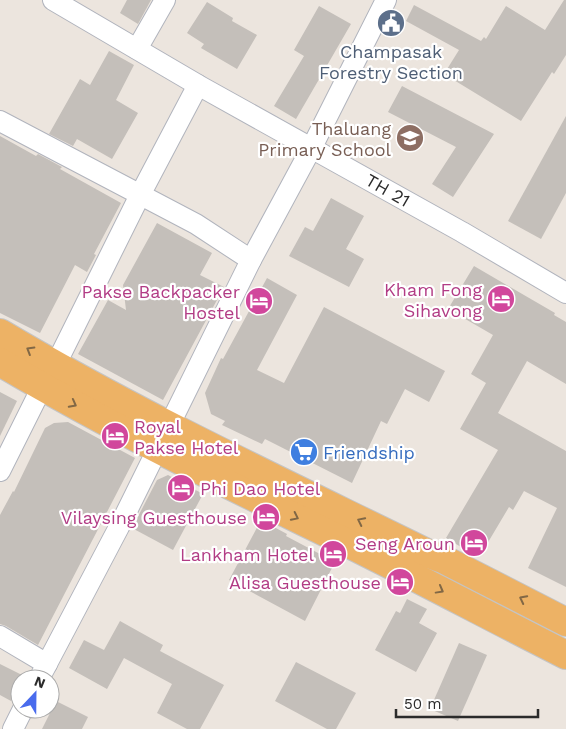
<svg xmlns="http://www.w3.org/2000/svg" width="566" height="729" viewBox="0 0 566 729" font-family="'Work Sans',sans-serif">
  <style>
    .building { fill: #c4bfba }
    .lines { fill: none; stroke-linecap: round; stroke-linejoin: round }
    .minor-casing { stroke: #b1b4bd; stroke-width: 22 }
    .trunk-casing { stroke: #c4c4c4; stroke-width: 30 }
    .minor { stroke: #fff; stroke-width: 20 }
    .trunk { stroke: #edb265; stroke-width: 28 }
    .oneway { stroke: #826845 }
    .labels { text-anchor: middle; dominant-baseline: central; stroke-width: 4.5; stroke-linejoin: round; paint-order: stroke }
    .service-label { font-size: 18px; fill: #4e5e75; stroke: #fff }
    .education-label { font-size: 18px; fill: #785e54; stroke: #fff; text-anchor: end }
    .street-label { font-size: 18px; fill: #2b2b2b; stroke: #fff }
    .hotel-label { font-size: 18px; fill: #b23c85; stroke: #fff; text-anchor: end }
    .shop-label { font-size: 18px; fill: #366cbe; stroke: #fff; text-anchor: start }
  </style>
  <rect width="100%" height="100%" fill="#ece5de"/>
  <!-- building -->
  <g class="building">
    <path d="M127,0H151L138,24L120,13Z"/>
    <path d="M564,0H566V55L554,74L552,72L521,121L444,74L459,50L406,21L414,5L481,41L484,37L486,39L506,6L545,30Z"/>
    <path d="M207,2L233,18L232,21L257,35L237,69L201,48L204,44L187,33Z"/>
    <path d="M319,6L351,24L296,119L274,106L304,56L294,50Z"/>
    <path d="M109,51L134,65L116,100L138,113L112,159L77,139L73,146L49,134L80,79L90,85Z"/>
    <path d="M402,86L494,134L453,197L432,184L456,147L388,112Z"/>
    <path d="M566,116V193L541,239L508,221Z"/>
    <path d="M0,136L36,156L38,154L62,167L60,169L121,203L94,254L96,255L87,272L75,265L40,333L0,313Z"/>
    <path d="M331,198L364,216L346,249L364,259L349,287L289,256L305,227L313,231Z"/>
    <path d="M157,223L212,253L200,275L224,287L163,400L78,354L108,300L126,310L123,285Z"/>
    <path d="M474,266L555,313L554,315L566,322V384L527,361L498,413L566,451V587L528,568L557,508L524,491L513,510L509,507L487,544L484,542L476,556L446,538L498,450L460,429L486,383L471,374L493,335L448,309Z"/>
    <path d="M267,278L297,295L257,370L284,383L324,307L445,371L429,402L405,389L387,424L381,421L352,483L265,439L262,444L222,425L225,421L211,414L205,393L221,358L223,359Z"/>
    <path d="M0,392L17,401L0,436Z"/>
    <path d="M68,422L135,458L38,645L6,626L0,624V515L13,491L14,492L45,428L54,423Z"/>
    <path d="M168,475L203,494L173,550L132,528L157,480Z"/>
    <path d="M261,520L287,534L286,536L335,562L305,621L229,580Z"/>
    <path d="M407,599L427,609L419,623L437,633L416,672L375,650L396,611L400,613Z"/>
    <path d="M120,621L163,645L160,651L224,685L200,729H187L157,713L172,684L124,658L107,689L69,668L84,640L104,650Z"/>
    <path d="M459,643L487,655L458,721L430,709Z"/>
    <path d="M296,662L356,693L336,729H327L275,701Z"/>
    <path d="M0,664L24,676L23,679H20V685L11,701L0,695Z"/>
    <path d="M56,701L88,717L82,729H42Z"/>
  </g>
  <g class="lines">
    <defs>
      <g id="minor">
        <path d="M53,0L198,85L462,232L566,293"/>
        <path d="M137,49L165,0"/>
        <path d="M0,121L196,224L251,260"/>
        <path d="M0,471L42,387L55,366L140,195L198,85"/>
        <path d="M0,636L47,664"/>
        <path d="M39,679L119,527L251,260L312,147L386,0"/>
        <path d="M13,729L23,709"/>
      </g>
      <g id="trunk">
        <path d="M0,333C138,415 285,483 429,554L443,559L566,622"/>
        <path d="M0,362C111,428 227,484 343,541C418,578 491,617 566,655"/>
      </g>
    </defs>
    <!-- minor casing -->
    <use href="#minor" class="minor-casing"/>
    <!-- trunk casing -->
    <use href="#trunk" class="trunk-casing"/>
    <!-- minor -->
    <use href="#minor" class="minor"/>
    <!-- trunk -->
    <use href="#trunk" class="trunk"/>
  </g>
  <!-- one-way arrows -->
  <defs><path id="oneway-chevron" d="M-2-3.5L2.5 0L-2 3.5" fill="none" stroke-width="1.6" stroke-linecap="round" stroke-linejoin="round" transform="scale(1.25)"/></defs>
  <g class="oneway">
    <use href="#oneway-chevron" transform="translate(30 350) rotate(-149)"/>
    <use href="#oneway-chevron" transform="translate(73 404) rotate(28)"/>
    <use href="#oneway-chevron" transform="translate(295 517) rotate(26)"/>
    <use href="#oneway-chevron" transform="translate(361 521) rotate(-154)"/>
    <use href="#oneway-chevron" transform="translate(440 590) rotate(29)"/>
    <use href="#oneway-chevron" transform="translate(523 599) rotate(-153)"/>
  </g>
  <!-- icons -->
  <defs>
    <symbol id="civic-disc" viewBox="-11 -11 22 22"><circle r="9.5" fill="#5c6f8a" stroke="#fff"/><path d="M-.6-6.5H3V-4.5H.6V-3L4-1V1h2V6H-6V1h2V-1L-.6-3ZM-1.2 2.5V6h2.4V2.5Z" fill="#fff"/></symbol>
    <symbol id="school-disc" viewBox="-11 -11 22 22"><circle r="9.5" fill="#8d6e63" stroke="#fff"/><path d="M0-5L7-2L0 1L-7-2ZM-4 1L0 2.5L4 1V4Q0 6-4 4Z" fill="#fff"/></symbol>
    <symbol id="hotel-disc" viewBox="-11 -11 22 22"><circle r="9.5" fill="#d1479c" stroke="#fff"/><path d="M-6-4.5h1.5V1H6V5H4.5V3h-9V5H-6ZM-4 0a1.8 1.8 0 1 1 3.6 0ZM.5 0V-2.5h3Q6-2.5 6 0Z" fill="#fff"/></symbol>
    <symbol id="supermarket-disc" viewBox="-11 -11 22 22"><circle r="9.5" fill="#3f7fe0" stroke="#fff"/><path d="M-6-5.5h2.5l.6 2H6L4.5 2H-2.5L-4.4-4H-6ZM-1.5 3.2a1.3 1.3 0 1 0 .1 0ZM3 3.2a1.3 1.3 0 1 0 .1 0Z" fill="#fff"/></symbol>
  </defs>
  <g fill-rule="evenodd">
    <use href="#civic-disc" x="375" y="7" width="32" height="32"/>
    <use href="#school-disc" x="394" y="122" width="32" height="32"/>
    <use href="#hotel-disc" x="485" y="283" width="32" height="32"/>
    <use href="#hotel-disc" x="243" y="285" width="32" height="32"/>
    <use href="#hotel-disc" x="99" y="420" width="32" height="32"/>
    <use href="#supermarket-disc" x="288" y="436" width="32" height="32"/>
    <use href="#hotel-disc" x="165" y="472" width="32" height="32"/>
    <use href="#hotel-disc" x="250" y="501" width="32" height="32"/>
    <use href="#hotel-disc" x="458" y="527" width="32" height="32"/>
    <use href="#hotel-disc" x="317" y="538" width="32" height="32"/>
    <use href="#hotel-disc" x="384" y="566" width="32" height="32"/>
  </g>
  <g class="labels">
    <!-- service labels -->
    <g class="service-label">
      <text x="391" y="51">Champasak<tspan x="391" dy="21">Forestry Section</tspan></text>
    </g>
    <!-- education labels -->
    <g class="education-label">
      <text x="391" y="128">Thaluang<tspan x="391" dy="21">Primary School</tspan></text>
    </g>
    <!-- street labels -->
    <g class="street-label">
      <text transform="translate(388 190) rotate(30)">TH 21</text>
    </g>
    <!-- hotel labels -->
    <g class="hotel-label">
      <text x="482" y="289">Kham Fong<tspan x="482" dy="21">Sihavong</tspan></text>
      <text x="240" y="291">Pakse Backpacker<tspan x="240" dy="21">Hostel</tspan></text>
      <text x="134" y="426" text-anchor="start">Royal<tspan x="134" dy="21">Pakse Hotel</tspan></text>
      <text x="200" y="488" text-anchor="start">Phi Dao Hotel</text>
      <text x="247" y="517">Vilaysing Guesthouse</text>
      <text x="455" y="543">Seng Aroun</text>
      <text x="314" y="554">Lankham Hotel</text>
      <text x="381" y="582">Alisa Guesthouse</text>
    </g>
    <!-- shop labels -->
    <g class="shop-label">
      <text x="323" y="452">Friendship</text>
    </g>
  </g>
  <!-- north arrow -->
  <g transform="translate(35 694) rotate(22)"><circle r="24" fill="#ffffff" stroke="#aaaaaa"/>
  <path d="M0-4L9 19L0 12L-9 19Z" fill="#496bed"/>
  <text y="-8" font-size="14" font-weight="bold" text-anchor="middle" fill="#2b2b2b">N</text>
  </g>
  <!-- scale -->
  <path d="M396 709v8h142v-8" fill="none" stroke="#2b2b2b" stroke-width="2.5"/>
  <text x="404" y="709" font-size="15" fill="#2b2b2b" stroke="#ffffff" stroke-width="4" paint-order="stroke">50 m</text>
</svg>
